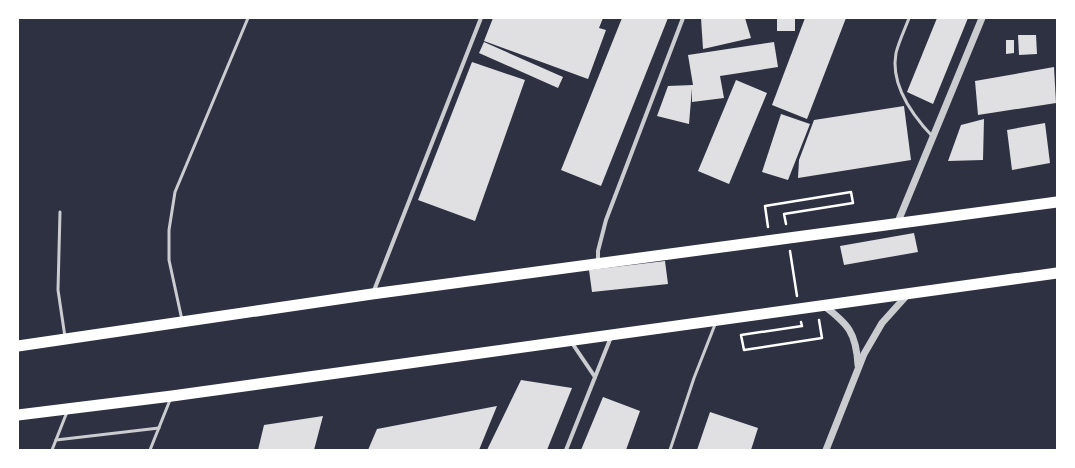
<svg xmlns="http://www.w3.org/2000/svg" width="1075" height="468" viewBox="0 0 1075 468" font-family="Overpass,sans-serif">
  <style>
    .building { fill: #e0e0e3 }
    .lines { fill: none; stroke-linecap: round; stroke-linejoin: round }
    .path { stroke: #fff; stroke-width: 2.5 }
    .service { stroke: #caccd0; stroke-width: 3 }
    .minor { stroke: #caccd0; stroke-width: 4 }
    .tertiary { stroke: #caccd0; stroke-width: 7 }
    .trunk { stroke: #fff; stroke-width: 11 }
  </style>
  <rect width="100%" height="100%" fill="#2d3142"/>
  <!-- building -->
  <g class="building">
    <path d="M493,18H603L599,28L606,30L588,79L484,41Z"/>
    <path d="M622,18H668L601,186L561,170Z"/>
    <path d="M701,18H745L751,38L703,49Z"/>
    <rect x="777" y="18" width="18" height="13"/>
    <path d="M805,18H846L807,119L772,105Z"/>
    <path d="M937,18H968L933,104L907,92Z"/>
    <path d="M1018,35H1036L1037,54L1019,55Z"/>
    <path d="M1006,40H1014V53L1006,54Z"/>
    <path d="M484,42L563,77L558,88L479,53Z"/>
    <path d="M774,42L778,67L720,76L724,98L692,102V88L689,124L657,116L668,86L693,85L688,55Z"/>
    <path d="M472,62L525,80L475,221L418,200Z"/>
    <path d="M1054,67L1056,103L978,115L975,81Z"/>
    <path d="M736,80L767,93L729,184L698,171Z"/>
    <path d="M904,106L911,160L798,178L799,160L814,120Z"/>
    <path d="M781,114L810,124L788,180L762,172Z"/>
    <path d="M984,119L983,160L948,161L961,125Z"/>
    <path d="M1045,123L1050,163L1012,170L1007,130Z"/>
    <path d="M914,233L918,252L844,265L840,246Z"/>
    <path d="M665,261L668,284L592,292L589,270Z"/>
    <path d="M521,380L572,388L547,450H487Z"/>
    <path d="M603,397L640,411L626,450H581Z"/>
    <path d="M497,406L479,450H368L377,429Z"/>
    <path d="M710,412L758,428L751,450H697Z"/>
    <path d="M323,416L314,450H258L264,425Z"/>
  </g>
  <g class="lines">
    <!-- path -->
    <g class="path">
      <path d="M768,227L765,206L851,192L853,203L784,214L786,224"/>
      <path d="M790,251L797,296"/>
      <path d="M801,322L802,326L741,335L744,350L822,338L819,320"/>
    </g>
    <!-- service -->
    <g class="service">
      <path d="M909,18C905,29 899,41 896,53C890,85 912,115 933,137"/>
      <path d="M60,212L58,290L65,337"/>
      <path d="M182,320L169,260V230L175,192L248,18"/>
      <path d="M56,440L159,428"/>
      <path d="M52,450L67,412"/>
      <path d="M150,450L170,400"/>
      <path d="M670,450L694,378L716,322"/>
    </g>
    <!-- minor -->
    <g class="minor">
      <path d="M598,262V251L606,220L683,18"/>
      <path d="M373,293L481,18"/>
      <path d="M572,343L595,377"/>
      <path d="M566,450L611,337"/>
    </g>
    <!-- tertiary -->
    <g class="tertiary">
      <path d="M897,224L982,18"/>
      <path d="M823,305C848,324 856,332 858,365"/>
      <path d="M826,450L864,354L882,323L908,294"/>
    </g>
    <!-- trunk -->
    <g class="trunk">
      <path d="M18,346L372,294L1057,202"/>
      <path d="M18,415L172,396L1057,273"/>
    </g>
  </g>
  <!-- border -->
  <rect width="1075" height="468" fill="none" stroke="#ffffff" stroke-width="38"/>
</svg>
